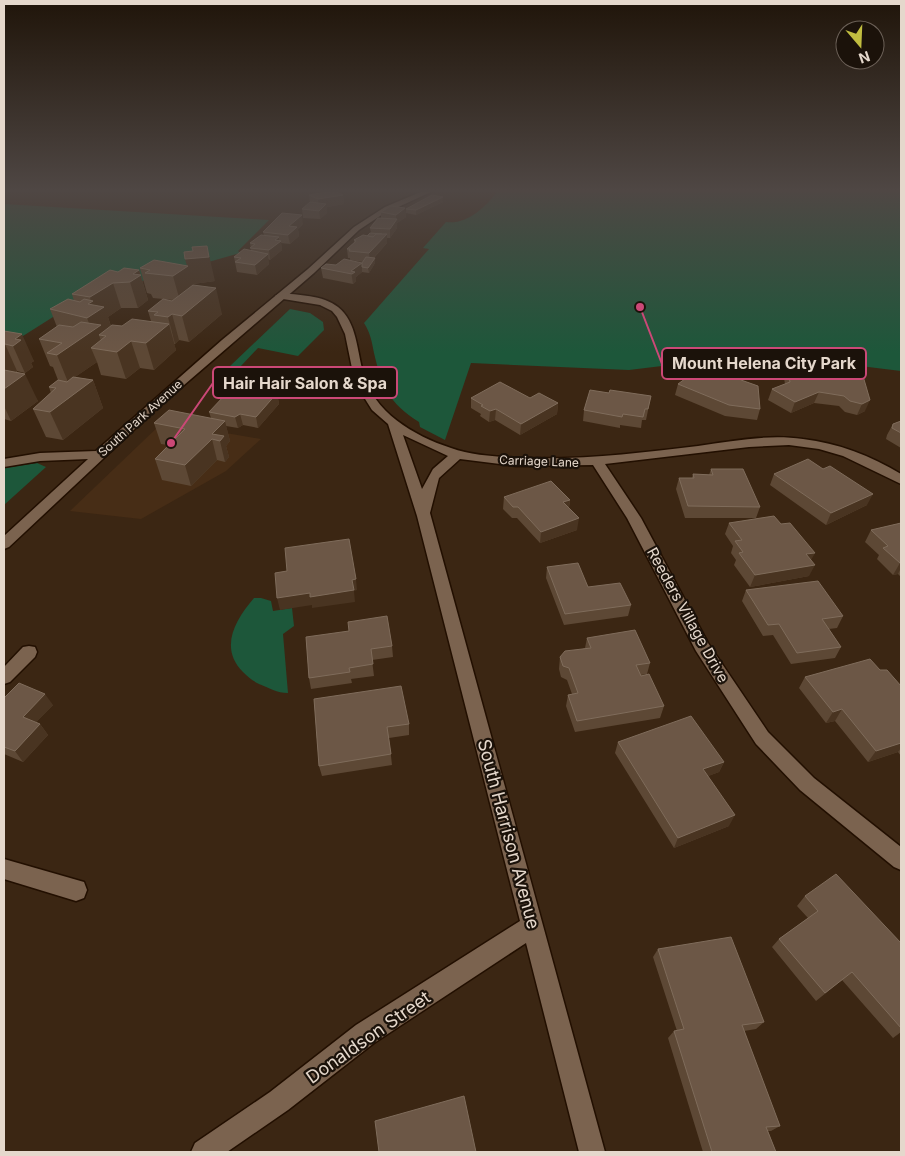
<svg xmlns="http://www.w3.org/2000/svg" width="905" height="1156" viewBox="0 0 905 1156" font-family="Inter,sans-serif">
  <style>
    .built { fill: #472d16 }
    .green { fill: #1d573a }
    .lines { fill: none; stroke-linecap: round; stroke-linejoin: round }
    .street-casing { stroke: #220f00; stroke-width: 3 }
    .secondary-casing { stroke: #220f00; stroke-width: 3 }
    .street { fill: #7b634f; fill-rule: evenodd }
    .secondary { fill: #7b634f; fill-rule: evenodd }
    .wall { fill: #5d4835 }
    .shaded-wall { fill: #493421 }
    .building { fill: #6c5746; stroke: #7f6c5b }
    .labels { text-anchor: middle; dominant-baseline: central; stroke-width: 4.5; stroke-linejoin: round; paint-order: stroke }
    .far-street-label { font-size: 12px; fill: #e5d8cc; stroke: #1b120a }
    .street-label { font-size: 15px; fill: #e5d8cc; stroke: #1b120a }
    .near-street-label { font-size: 18px; fill: #e5d8cc; stroke: #1b120a }
    .leader { fill: none; stroke: #cb4877; stroke-width: 2 }
    .callout-dot { fill: #cb4877; stroke: #1b120a; stroke-width: 2 }
    .callout { fill: #1b120a; stroke: #cb4877; stroke-width: 2 }
    .callout-label { font-size: 16px; text-anchor: middle; font-weight: bold; fill: #e5d8cc }
  </style>
  <rect width="100%" height="100%" fill="#3b2613"/>
  <!-- built -->
  <path class="built" d="M163,422L261,439L226,471L141,519L70,511Z"/>
  <!-- green -->
  <g class="green">
    <path d="M496,191H901V371L761,354L629,370L471,363L445,440L420,427L419,422C389,403 382,387 374,353C372,342 370,332 364,323L429,249L423,248L446,222C466,225 485,208 497,192Z"/>
    <path d="M4,204L269,220L238,251L240,253L142,281L72,305L4,348Z"/>
    <path d="M290,309L310,313L323,322L324,330L298,356L258,348L240,367L228,368Z"/>
    <path d="M37,463L46,467L4,505V468Z"/>
    <path d="M254,598H261L271,601L273,611L292,608L294,626L283,634L288,693C277,693 269,688 259,684C253,681 248,677 243,672C219,648 235,620 254,598Z"/>
  </g>
  <g class="lines">
    <defs>
      <g id="street">
        <path d="M280,293C298,295 323,295 338,307C357,322 357,351 363,372C373,412 414,436 451,448C473,456 501,457 525,458C583,460 640,453 698,446C733,441 768,434 803,439C838,443 871,456 901,474V484L843,456L819,449L789,445L749,447L605,464L641,518L708,643L768,732L814,778L901,847V870L894,867L800,790L756,744L696,651L627,518L593,465L516,466L460,459L439,478L430,513L605,1152H579L526,943L374,1043L288,1110L227,1152H191L195,1143L270,1092L356,1025L520,921L417,516L388,424L372,410L355,383L345,334L337,317L332,311L320,305L277,298L275,296ZM403,435L448,456L433,469L422,489Z"/>
        <path d="M29,646L35,647L37,652L35,657L10,682L4,684V667L23,647Z"/>
        <path d="M4,859L84,882L87,890L84,898L76,901L4,879Z"/>
      </g>
      <path id="secondary" d="M423,191H433L383,214L359,230L314,273L155,410L9,547L4,549V536L88,459L40,461L4,467V459L40,453L96,451L222,340L308,269L354,227L385,207Z"/>
    </defs>
    <!-- street casing -->
    <use href="#street" class="street-casing"/>
    <!-- secondary casing -->
    <use href="#secondary" class="secondary-casing"/>
    <!-- street -->
    <use href="#street" class="street"/>
    <!-- secondary -->
    <use href="#secondary" class="secondary"/>
  </g>
  <!-- wall -->
  <g class="wall">
    <path d="M309,195H343L344,204L327,207V213L320,219L303,218L302,209L310,203Z"/>
    <path d="M443,197V202L416,215L406,213V209Z"/>
    <path d="M405,208L406,217L397,223V228L390,238H387V243L374,258L375,263L369,273L362,272L356,277V281L353,284L323,278L321,268L336,265L362,263L363,262L350,260V258H348L347,249L354,243V240L367,236L371,233L370,228L381,218V212Z"/>
    <path d="M303,224L298,229L299,236L290,244L281,243L282,250L270,260L268,259L269,264L257,275L237,272L234,257L251,251L250,243L264,235L263,232Z"/>
    <path d="M140,268L215,281L193,284V285L222,314L189,342L179,340L175,344H174L176,350L154,370L140,368L126,379L101,375L97,362L75,377L93,380L103,408L63,440L46,437L33,409L51,393L49,387L58,380L53,367L50,366L39,339L57,327L50,309L74,301L72,294L118,272L139,270L148,300L138,308H121L108,317L111,326H122L151,321L148,311L173,300L153,298L151,294L147,293Z"/>
    <path d="M4,331L34,361L31,363L33,367L25,373L17,371V372L38,401L11,421L4,419Z"/>
    <path d="M787,368L863,376L865,411L857,415L845,412L839,406L814,403L791,413L768,400L772,389L785,384L784,378Z"/>
    <path d="M741,380L760,409L757,420L725,416L675,395L678,384Z"/>
    <path d="M277,393L279,404L258,428L243,425L238,428L226,426L230,441L226,446L229,457L225,462L217,460L191,486L162,480L155,459L168,445L161,444L154,423L211,418L209,412L233,397Z"/>
    <path d="M609,393L651,396L646,420H642L641,428L620,425V428L583,421L584,410Z"/>
    <path d="M471,398H530L558,403L557,414L520,435L495,420L489,422L480,416L481,414L471,408Z"/>
    <path d="M901,421V448L886,439L887,435L893,424Z"/>
    <path d="M711,469L760,507L756,518H685L676,489L679,478H692L693,474L709,475Z"/>
    <path d="M774,474L867,505L826,525L770,485Z"/>
    <path d="M504,497L570,500L569,508L577,530L540,543L517,518H512L503,509Z"/>
    <path d="M729,523L811,560L809,576L750,587L734,565L736,560L731,553L733,546L725,534Z"/>
    <path d="M901,523V577L898,574L893,575L877,559L879,555L865,542L871,530Z"/>
    <path d="M547,567L588,587L631,605L628,616L564,625L546,578Z"/>
    <path d="M746,590L843,616L837,628L829,629L841,647L835,658L791,664L773,635L763,636L742,601Z"/>
    <path d="M306,637L392,646L393,657L372,660L374,676L351,679L352,683L311,689L309,678Z"/>
    <path d="M587,638L650,663L647,674L641,675L664,706L660,718L575,732L566,706L568,695L572,694L567,680L561,677L559,669L560,657L585,648Z"/>
    <path d="M880,670L901,686V756L898,752L868,762L835,721L826,723L799,688L805,677Z"/>
    <path d="M4,698L53,705L36,722L40,724L48,735L23,762L4,754Z"/>
    <path d="M314,699L409,724V735L389,738L392,765L322,776L319,766Z"/>
    <path d="M618,742L724,762L719,772L708,776L729,826L674,848L615,753Z"/>
    <path d="M805,896L901,943V1032L893,1038L842,980L816,1001L772,947L779,939L808,918L797,906Z"/>
    <path d="M658,949L764,1022L756,1029L744,1031L780,1126L771,1131H768L776,1152H703L668,1038L674,1031H677L653,957Z"/>
  </g>
  <!-- shaded-wall -->
  <g class="shaded-wall">
    <path d="M343,195L344,204L327,207V213L320,219L318,199Z"/>
    <path d="M443,197V202L416,215V210Z"/>
    <path d="M405,208L406,217L397,223V228L390,238V229L396,221V215Z"/>
    <path d="M302,215L303,224L298,229L299,236L290,244L288,235L289,226Z"/>
    <path d="M387,234V243L370,262L369,253Z"/>
    <path d="M279,237V242L281,241L282,250L270,260L269,250L275,240Z"/>
    <path d="M207,246L215,281L193,284L194,290L180,301L173,276L187,266L185,259Z"/>
    <path d="M268,254L269,264L257,275L255,265Z"/>
    <path d="M375,258V263L369,273L368,268Z"/>
    <path d="M362,263V272L356,277V281L353,284L351,271Z"/>
    <path d="M139,270L148,300L138,308L130,282L133,274Z"/>
    <path d="M113,283L121,308L108,317L113,333L106,336L99,335L104,350L91,348L97,362L68,382L57,355L92,331L87,318L88,304L91,302L90,297Z"/>
    <path d="M216,288L222,314L189,342L182,316Z"/>
    <path d="M172,314L179,340L175,344L168,317Z"/>
    <path d="M169,324L176,350L154,370L146,343Z"/>
    <path d="M22,334L34,361L31,363L33,367L25,373L13,346L15,339Z"/>
    <path d="M131,341L140,368L126,379L117,352Z"/>
    <path d="M5,344L17,371L4,381V345Z"/>
    <path d="M25,374L38,401L11,421L4,406V389Z"/>
    <path d="M93,380L103,408L63,440L50,412Z"/>
    <path d="M819,392L814,403L791,413L795,402Z"/>
    <path d="M277,393L279,404L258,428L256,417Z"/>
    <path d="M870,400L865,411L857,415L862,404Z"/>
    <path d="M558,403L557,414L520,435L521,424Z"/>
    <path d="M496,409L495,420L489,422L490,411Z"/>
    <path d="M240,414L243,425L238,428L235,417Z"/>
    <path d="M225,421L230,441L226,446L229,457L225,462L220,441L212,434Z"/>
    <path d="M212,439L217,460L191,486L185,465Z"/>
    <path d="M873,494L867,505L826,525L831,513Z"/>
    <path d="M570,500L568,511L563,502Z"/>
    <path d="M579,518L577,530L540,543L541,532Z"/>
    <path d="M815,553L809,564L806,554Z"/>
    <path d="M900,563H901V568L898,574L893,575Z"/>
    <path d="M815,565L809,576L750,587L755,575Z"/>
    <path d="M356,579L357,590L354,591L355,602L312,608V605L280,610L277,598L310,593Z"/>
    <path d="M45,694L53,705L30,728L23,717Z"/>
    <path d="M842,709L835,721L826,723L833,712Z"/>
    <path d="M40,724L48,735L23,762L15,751Z"/>
    <path d="M901,743V748L898,752L868,762L876,751Z"/>
    <path d="M724,762L719,772L698,780L703,769Z"/>
    <path d="M735,815L729,826L674,848L678,838Z"/>
  </g>
  <!-- building -->
  <g class="building">
    <path d="M334,191L343,195L318,199L309,195Z"/>
    <path d="M432,195L443,197L416,210L406,209Z"/>
    <path d="M310,202L326,204L319,211L302,209Z"/>
    <path d="M391,206L405,208L396,215L381,212Z"/>
    <path d="M282,213L302,215L289,226L297,227L288,235L263,232Z"/>
    <path d="M378,218L397,219L390,229L370,228Z"/>
    <path d="M370,233L382,234H376L373,237L367,236Z"/>
    <path d="M376,234H387L369,253L349,251L350,249H347L356,241L354,240L363,235L373,237Z"/>
    <path d="M261,235L279,237L275,240L281,241L269,250L250,248L255,244L250,243Z"/>
    <path d="M207,246L209,257L185,259L184,252L193,251L192,247Z"/>
    <path d="M244,249L268,254L255,265L235,262L241,258L234,257Z"/>
    <path d="M366,257L375,258L368,268L362,267V263Z"/>
    <path d="M344,259L362,263L351,271L355,272L352,274L321,268L326,264L336,265Z"/>
    <path d="M154,260L188,266L173,276L145,273L150,270L140,268Z"/>
    <path d="M124,268L139,270L133,274L141,275L130,282L113,283L90,297L72,294L110,270L118,272Z"/>
    <path d="M193,285L216,288L182,316L172,314L168,317L154,315L158,312L148,311L163,299L172,301Z"/>
    <path d="M68,299L80,302L84,299L93,301L88,304L104,307L87,318L50,309Z"/>
    <path d="M132,319L169,324L146,343L131,341L117,352L91,348L106,336L99,335L112,325L122,326Z"/>
    <path d="M81,322L101,325L57,355L47,353L62,343L39,339L59,325L73,327Z"/>
    <path d="M4,331L22,334L15,339L21,340L13,346L5,344L4,345Z"/>
    <path d="M704,365L724,373L730,372L740,375L741,380L758,386L760,409L729,405L678,384Z"/>
    <path d="M787,368L863,376L870,400L862,404L850,401L844,396L819,392L795,402L772,389L790,382Z"/>
    <path d="M4,370L25,374L4,389Z"/>
    <path d="M73,377L93,380L50,412L33,409L56,388L49,387L58,380L67,382Z"/>
    <path d="M500,382L530,398L539,393L558,403L521,424L496,409L490,411L481,406L483,405L471,398Z"/>
    <path d="M242,387L277,393L256,417L240,414L235,417L209,412L224,396L233,397Z"/>
    <path d="M590,390L609,393L610,390L651,396L648,409H645L643,417L623,414L622,417L584,410Z"/>
    <path d="M169,410L225,421L212,434L224,436L220,441L212,439L185,465L155,459L185,429L154,423Z"/>
    <path d="M901,421V433L892,428L893,424Z"/>
    <path d="M808,459L823,469L830,466L873,494L831,513L774,474Z"/>
    <path d="M711,469H743L760,507L688,506L679,478H694L693,474L713,475Z"/>
    <path d="M551,481L570,500L563,502L579,518L541,532L518,507H513L504,497Z"/>
    <path d="M774,516L781,524L790,523L815,553L806,554L815,565L755,575L739,553L743,552L735,541L742,540L729,523Z"/>
    <path d="M901,523V563H900L883,548L888,546L871,530Z"/>
    <path d="M349,539L356,579L352,580L354,590L310,597V593L277,598L275,573L287,571L285,548Z"/>
    <path d="M578,563L588,587L620,583L631,605L565,614L547,567Z"/>
    <path d="M818,581L843,616L822,619L841,647L797,653L779,624L768,625L746,590Z"/>
    <path d="M387,616L392,646L371,649L373,664L349,668L350,672L309,678L306,637L349,631L348,622Z"/>
    <path d="M635,630L650,663L636,665L641,676L649,674L664,706L577,721L568,695L578,693L569,668L563,666L560,657L565,651L591,648L587,638Z"/>
    <path d="M870,659L880,670H887L901,686V743L876,751L842,709L833,712L805,677Z"/>
    <path d="M19,683L45,694L23,717L40,724L15,751L4,747V698Z"/>
    <path d="M401,686L409,724L387,727L391,754L319,766L314,699Z"/>
    <path d="M691,716L724,762L703,769L735,815L678,838L618,742Z"/>
    <path d="M836,874L901,943V1028L852,972L825,993L779,939L818,911L805,896Z"/>
    <path d="M731,937L764,1022L742,1025L780,1126L766,1127L776,1152H712L674,1031L684,1029L658,949Z"/>
    <path d="M464,1096L476,1152H379L375,1121Z"/>
  </g>
  <!-- sky -->
  <linearGradient id="sky" x2="0" y2="1"><stop stop-color="#20150a"/><stop offset="0.54" stop-color="#4f4744"/><stop offset="1" stop-color="#4f4744" stop-opacity="0"/></linearGradient>
  <rect width="905" height="353" fill="url(#sky)"/>
  <g class="labels">
    <!-- far-street labels -->
    <g class="far-street-label">
      <text transform="translate(140 418) rotate(-42)">South Park Avenue</text>
      <text transform="translate(539 461) rotate(2)">Carriage Lane</text>
    </g>
    <!-- street labels -->
    <g class="street-label">
      <text transform="translate(688 615) rotate(61)">Reeders Village Drive</text>
    </g>
    <!-- near-street labels -->
    <g class="near-street-label">
      <text transform="translate(509 834) rotate(75)">South Harrison Avenue</text>
      <text transform="translate(368 1037) rotate(-35)">Donaldson Street</text>
    </g>
  </g>
  <!-- callouts -->
  <path class="leader" d="M640 307L662 364M171 443L213 383"/>
  <g class="callout-dot">
    <circle cx="640" cy="307" r="5"/>
    <circle cx="171" cy="443" r="5"/>
  </g>
  <g class="callout">
    <rect x="662" y="348" width="204" height="31" rx="5"/>
    <rect x="213" y="367" width="184" height="31" rx="5"/>
  </g>
  <g class="callout-label">
    <text x="764" y="369">Mount Helena City Park</text>
    <text x="305" y="389">Hair Hair Salon &amp; Spa</text>
  </g>
  <!-- border -->
  <rect width="905" height="1156" fill="none" stroke="#e5d8cc" stroke-width="10"/>
  <!-- north arrow -->
  <g transform="translate(860 45) rotate(161)"><circle r="24" fill="#1b120a" stroke="#6c6158"/>
  <path d="M0-4L9 19L0 12L-9 19Z" fill="#c1bd40"/>
  <text y="-8" font-size="14" font-weight="bold" text-anchor="middle" fill="#e5d8cc">N</text>
  </g>
</svg>
